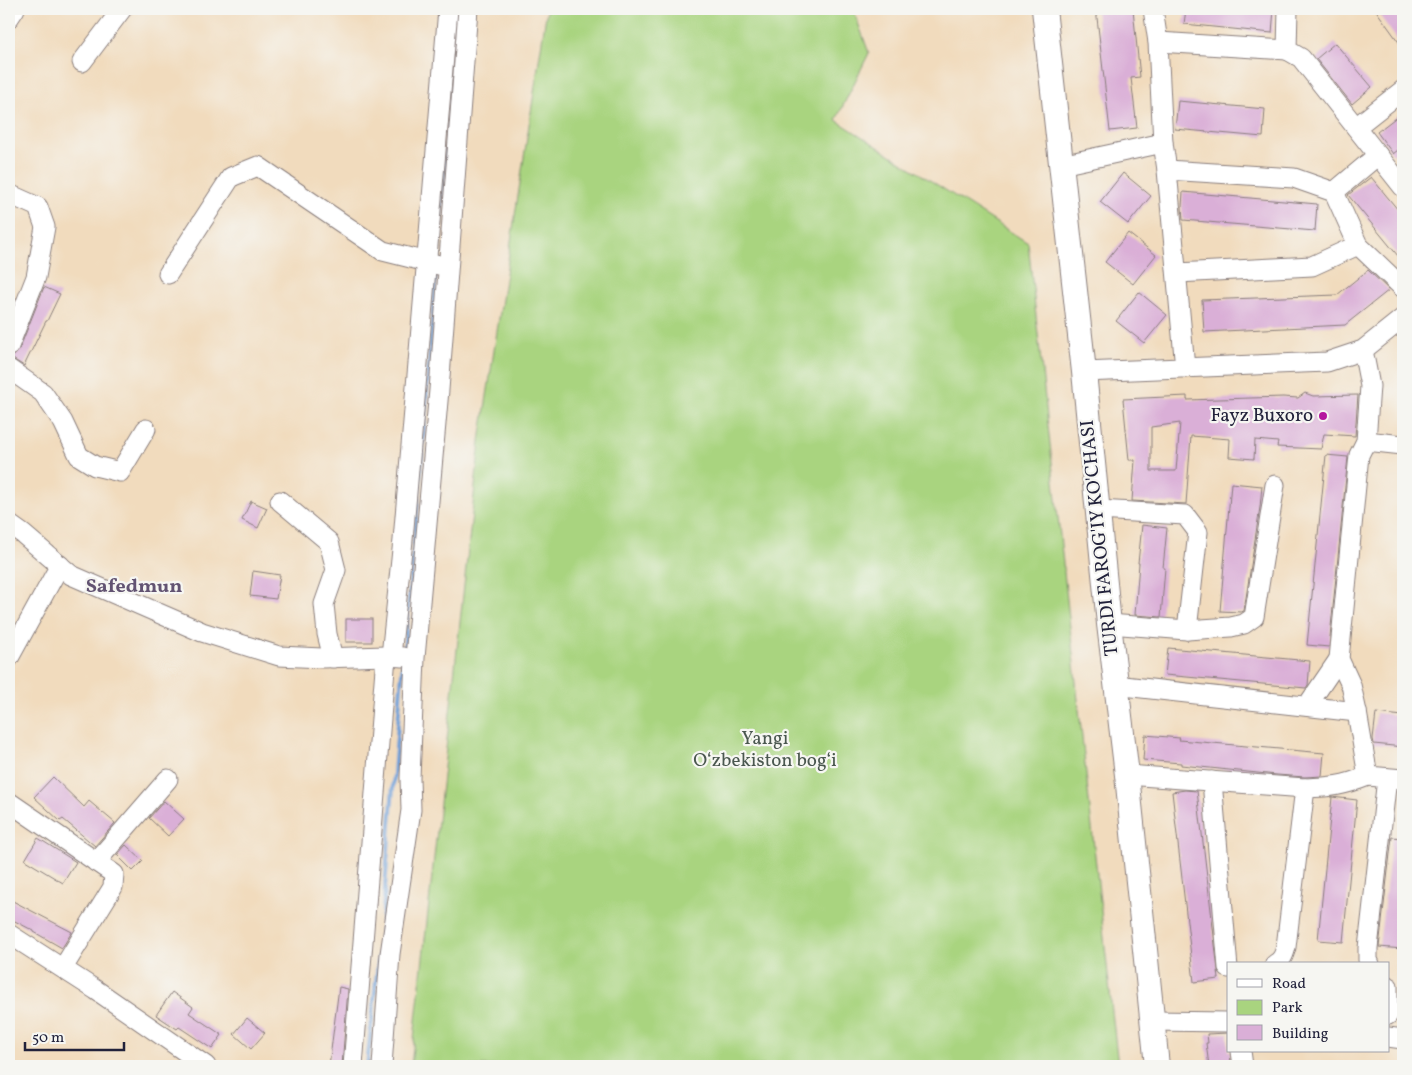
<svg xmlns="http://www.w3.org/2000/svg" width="1412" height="1075" viewBox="0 0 1412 1075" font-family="Vollkorn,serif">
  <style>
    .green { fill: #a9d47f; stroke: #667b5d }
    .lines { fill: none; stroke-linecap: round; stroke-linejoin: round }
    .stream { stroke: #6d9fd8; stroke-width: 4 }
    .building { fill: #daafd7; fill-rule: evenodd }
    .minor-casing { stroke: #8a7e7c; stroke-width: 21 }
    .major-casing { stroke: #8a7e7c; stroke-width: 26 }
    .minor { stroke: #fff; stroke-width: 19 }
    .major { stroke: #fff; stroke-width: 24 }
    .poi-dot { fill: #b5179e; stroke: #f6f6f2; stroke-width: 2 }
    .labels { text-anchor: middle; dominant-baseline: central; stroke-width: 4.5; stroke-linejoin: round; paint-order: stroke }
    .poi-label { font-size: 19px; fill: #22223b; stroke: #f6f6f2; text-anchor: end }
    .street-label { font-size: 19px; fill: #22223b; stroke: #f6f6f2 }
    .park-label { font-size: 19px; fill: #4a574f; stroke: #f6f6f2 }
    .neighbourhood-label { font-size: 20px; font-weight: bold; fill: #625372; stroke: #f6f6f2 }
  </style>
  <rect width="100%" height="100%" fill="#f6f6f2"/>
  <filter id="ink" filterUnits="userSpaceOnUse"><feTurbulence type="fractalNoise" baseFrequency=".02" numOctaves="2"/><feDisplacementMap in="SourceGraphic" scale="10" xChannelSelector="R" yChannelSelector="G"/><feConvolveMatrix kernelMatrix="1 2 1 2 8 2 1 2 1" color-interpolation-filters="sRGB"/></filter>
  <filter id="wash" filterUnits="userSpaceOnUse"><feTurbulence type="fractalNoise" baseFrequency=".0096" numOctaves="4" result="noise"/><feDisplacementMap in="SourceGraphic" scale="20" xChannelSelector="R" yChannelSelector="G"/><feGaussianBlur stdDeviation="1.12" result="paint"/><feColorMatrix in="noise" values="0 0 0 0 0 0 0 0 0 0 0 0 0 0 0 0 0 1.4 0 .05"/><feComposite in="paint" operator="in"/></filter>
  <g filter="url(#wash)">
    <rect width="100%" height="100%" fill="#f1dbbd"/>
    <!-- green -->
    <path class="green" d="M547,9H853L869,53L836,120L1028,243L1118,1066H411L480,441Z"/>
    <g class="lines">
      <!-- stream -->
      <g class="stream">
        <path d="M437,258L458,9"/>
        <path d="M404,652L422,455L436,270"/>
        <path d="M367,1066L382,925L403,661"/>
      </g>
    </g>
    <g id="blocks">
      <!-- building -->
      <g class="building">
        <path d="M1096,9H1133L1140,77L1131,78L1137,128L1110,131Z"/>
        <path d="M1186,9H1274L1272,33L1184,24Z"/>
        <path d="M1375,9H1403V48Z"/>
        <path d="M1335,43L1372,87L1352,104L1316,59Z"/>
        <path d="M1178,101L1265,109L1263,137L1175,129Z"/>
        <path d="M1403,112V146L1393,154L1377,132Z"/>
        <path d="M1123,173L1151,196L1128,224L1100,202Z"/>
        <path d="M1371,177L1403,216V262L1348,195Z"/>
        <path d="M1183,192L1317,204L1315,231L1183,220L1182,207Z"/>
        <path d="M1128,233L1156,255L1133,284L1105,262Z"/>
        <path d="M1368,270L1389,290L1345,325L1204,332L1202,300L1337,295Z"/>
        <path d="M44,287L60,294L47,321H46L24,366L11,358L16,354L19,350Z"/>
        <path d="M1139,292L1167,315L1144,343L1116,321Z"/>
        <path d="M1305,393L1313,396L1358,395L1355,436L1324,434L1321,449L1277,447L1278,442L1255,440L1254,459L1229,457L1230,439L1191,436L1186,504L1132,501L1135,460H1129L1123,399L1187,396V400L1283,397L1298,398ZM1180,423L1176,471H1151V427Z"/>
        <path d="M1326,455L1348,457L1329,647L1307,645Z"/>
        <path d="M1231,483L1262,486L1260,507L1244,611L1241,612L1220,611Z"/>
        <path d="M251,501L267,508L258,528L242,520Z"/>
        <path d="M1142,525L1167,528L1163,568H1165L1161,617L1135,615L1139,563H1138Z"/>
        <path d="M253,571L280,575L276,599L250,596Z"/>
        <rect x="346" y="619" width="26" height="23"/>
        <path d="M1168,648L1310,661L1308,685L1306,688L1165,675Z"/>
        <path d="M1376,713L1403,716V747L1374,744L1373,739Z"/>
        <path d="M1145,735L1180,738L1179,740L1324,753L1322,776L1305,777L1277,775L1181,765V763L1143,760Z"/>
        <path d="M53,777L84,807L89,801L115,823L95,846L63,819L60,821L34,797Z"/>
        <path d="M1185,790L1197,791L1219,979L1194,982L1172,792Z"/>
        <path d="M1332,797L1357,800L1343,942L1318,940Z"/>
        <path d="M164,801L184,819L168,836L149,818Z"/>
        <path d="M1392,837L1403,838V949L1379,947Z"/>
        <path d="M38,838L76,862L63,883L25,860Z"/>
        <path d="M126,845L143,861L133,871L117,855Z"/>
        <path d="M9,899L72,932L62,948L34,932V931L9,918Z"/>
        <path d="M339,987L348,989L342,1066H329Z"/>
        <path d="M172,992L193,1007L189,1013L222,1035L212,1049L179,1027L177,1029L156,1015Z"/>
        <path d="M247,1018L265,1033L251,1049L234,1034Z"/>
        <path d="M1228,1033V1051H1230L1231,1064L1209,1066L1206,1043H1208L1207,1034Z"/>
      </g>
    </g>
  </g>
  <g filter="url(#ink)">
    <use href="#blocks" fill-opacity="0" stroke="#8a7e7c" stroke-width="1"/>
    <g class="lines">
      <defs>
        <g id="minor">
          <path d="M1153,9L1158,42L1163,143"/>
          <path d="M1288,9L1287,50L1301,58L1403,187"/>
          <path d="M9,18L15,9"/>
          <path d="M1158,42L1287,50"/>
          <path d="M82,62L122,9"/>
          <path d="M1356,127L1403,90"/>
          <path d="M1061,165L1163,143L1167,170L1185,368"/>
          <path d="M1167,170L1294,178L1334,192L1358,245L1403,288"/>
          <path d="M1334,192L1378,155"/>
          <path d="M9,194L38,207L45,227L36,277L9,346"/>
          <path d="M1177,273L1312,266L1358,245"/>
          <path d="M168,274L231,177L258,166L383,251L439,265"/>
          <path d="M9,369L43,393L63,422L79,456L95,466L120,472L146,429"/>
          <path d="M1084,372L1327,362L1363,350L1403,318"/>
          <path d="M1366,441L1403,445"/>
          <path d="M280,501L329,542L336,570L324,604L327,634L333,658"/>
          <path d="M1098,510L1185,515L1198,532L1187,630"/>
          <path d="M9,524L23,534L71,575L202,632L279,656L322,658L386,656L403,657"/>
          <path d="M1109,624L1187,630L1231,627L1244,624L1254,617L1275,485"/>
          <path d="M391,656L403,540L448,9"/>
          <path d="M9,658L60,565"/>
          <path d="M1115,685L1357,712L1368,776L1403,779"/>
          <path d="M1307,706L1339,659"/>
          <path d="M1357,712L1351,685L1339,659L1359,455L1366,441L1370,386L1363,350"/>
          <path d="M1127,775L1305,788L1286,947C1284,955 1282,960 1275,964"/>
          <path d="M1212,781L1228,968"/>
          <path d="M1305,788C1331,787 1343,786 1368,776"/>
          <path d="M9,802L114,874L113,887L63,968"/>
          <path d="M96,862L168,779"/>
          <path d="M9,934L96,990L206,1066"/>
          <path d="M1370,964L1368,960V948L1387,778"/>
          <path d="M1388,986V1015"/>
          <path d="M1152,1021L1228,1022"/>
          <path d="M1388,1037L1403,1039"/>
          <path d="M1241,1051L1243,1066"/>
          <path d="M353,1066L386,656"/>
          <path d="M382,1066L390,954L411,810L410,778L415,658L439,390L468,9"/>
        </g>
        <path id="major" d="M1044,9L1084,372L1109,624L1127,775L1157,1066"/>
      </defs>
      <!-- minor casing -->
      <use href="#minor" class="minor-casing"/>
      <!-- major casing -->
      <use href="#major" class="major-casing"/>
      <!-- minor -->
      <use href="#minor" class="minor"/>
      <!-- major -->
      <use href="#major" class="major"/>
    </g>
  </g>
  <!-- markers -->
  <circle class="poi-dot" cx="1323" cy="416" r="5"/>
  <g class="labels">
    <!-- poi labels -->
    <g class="poi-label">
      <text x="1313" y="416">Fayz Buxoro</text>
    </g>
    <!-- street labels -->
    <g class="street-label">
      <text transform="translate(1100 538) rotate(-96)">TURDI FAROG'IY KO'CHASI</text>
    </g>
    <!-- park labels -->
    <g class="park-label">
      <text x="765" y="739">Yangi<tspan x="765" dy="22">Oʻzbekiston bogʻi</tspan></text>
    </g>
    <!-- neighbourhood labels -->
    <g class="neighbourhood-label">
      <text x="134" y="587">Safedmun</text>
    </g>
  </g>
  <!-- margin -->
  <rect width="1412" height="1075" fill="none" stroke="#f6f6f2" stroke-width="30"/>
  <!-- legend -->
  <rect x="1227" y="962" width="162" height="90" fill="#f6f6f2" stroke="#a1a1a9"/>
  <rect x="1237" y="979" width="25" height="8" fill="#ffffff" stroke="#a1a1a9"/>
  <text x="1272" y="988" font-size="15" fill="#22223b">Road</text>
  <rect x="1237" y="1000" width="25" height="15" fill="#a9d47f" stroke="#a1a1a9"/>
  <text x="1272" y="1012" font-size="15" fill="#22223b">Park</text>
  <rect x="1237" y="1025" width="25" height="15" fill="#daafd7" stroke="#a1a1a9"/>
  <text x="1272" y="1038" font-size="15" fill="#22223b">Building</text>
  <!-- scale -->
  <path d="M25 1042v8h99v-8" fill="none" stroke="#22223b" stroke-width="2.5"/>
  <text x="32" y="1042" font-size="15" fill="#22223b" stroke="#f6f6f2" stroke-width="4" paint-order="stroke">50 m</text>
</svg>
